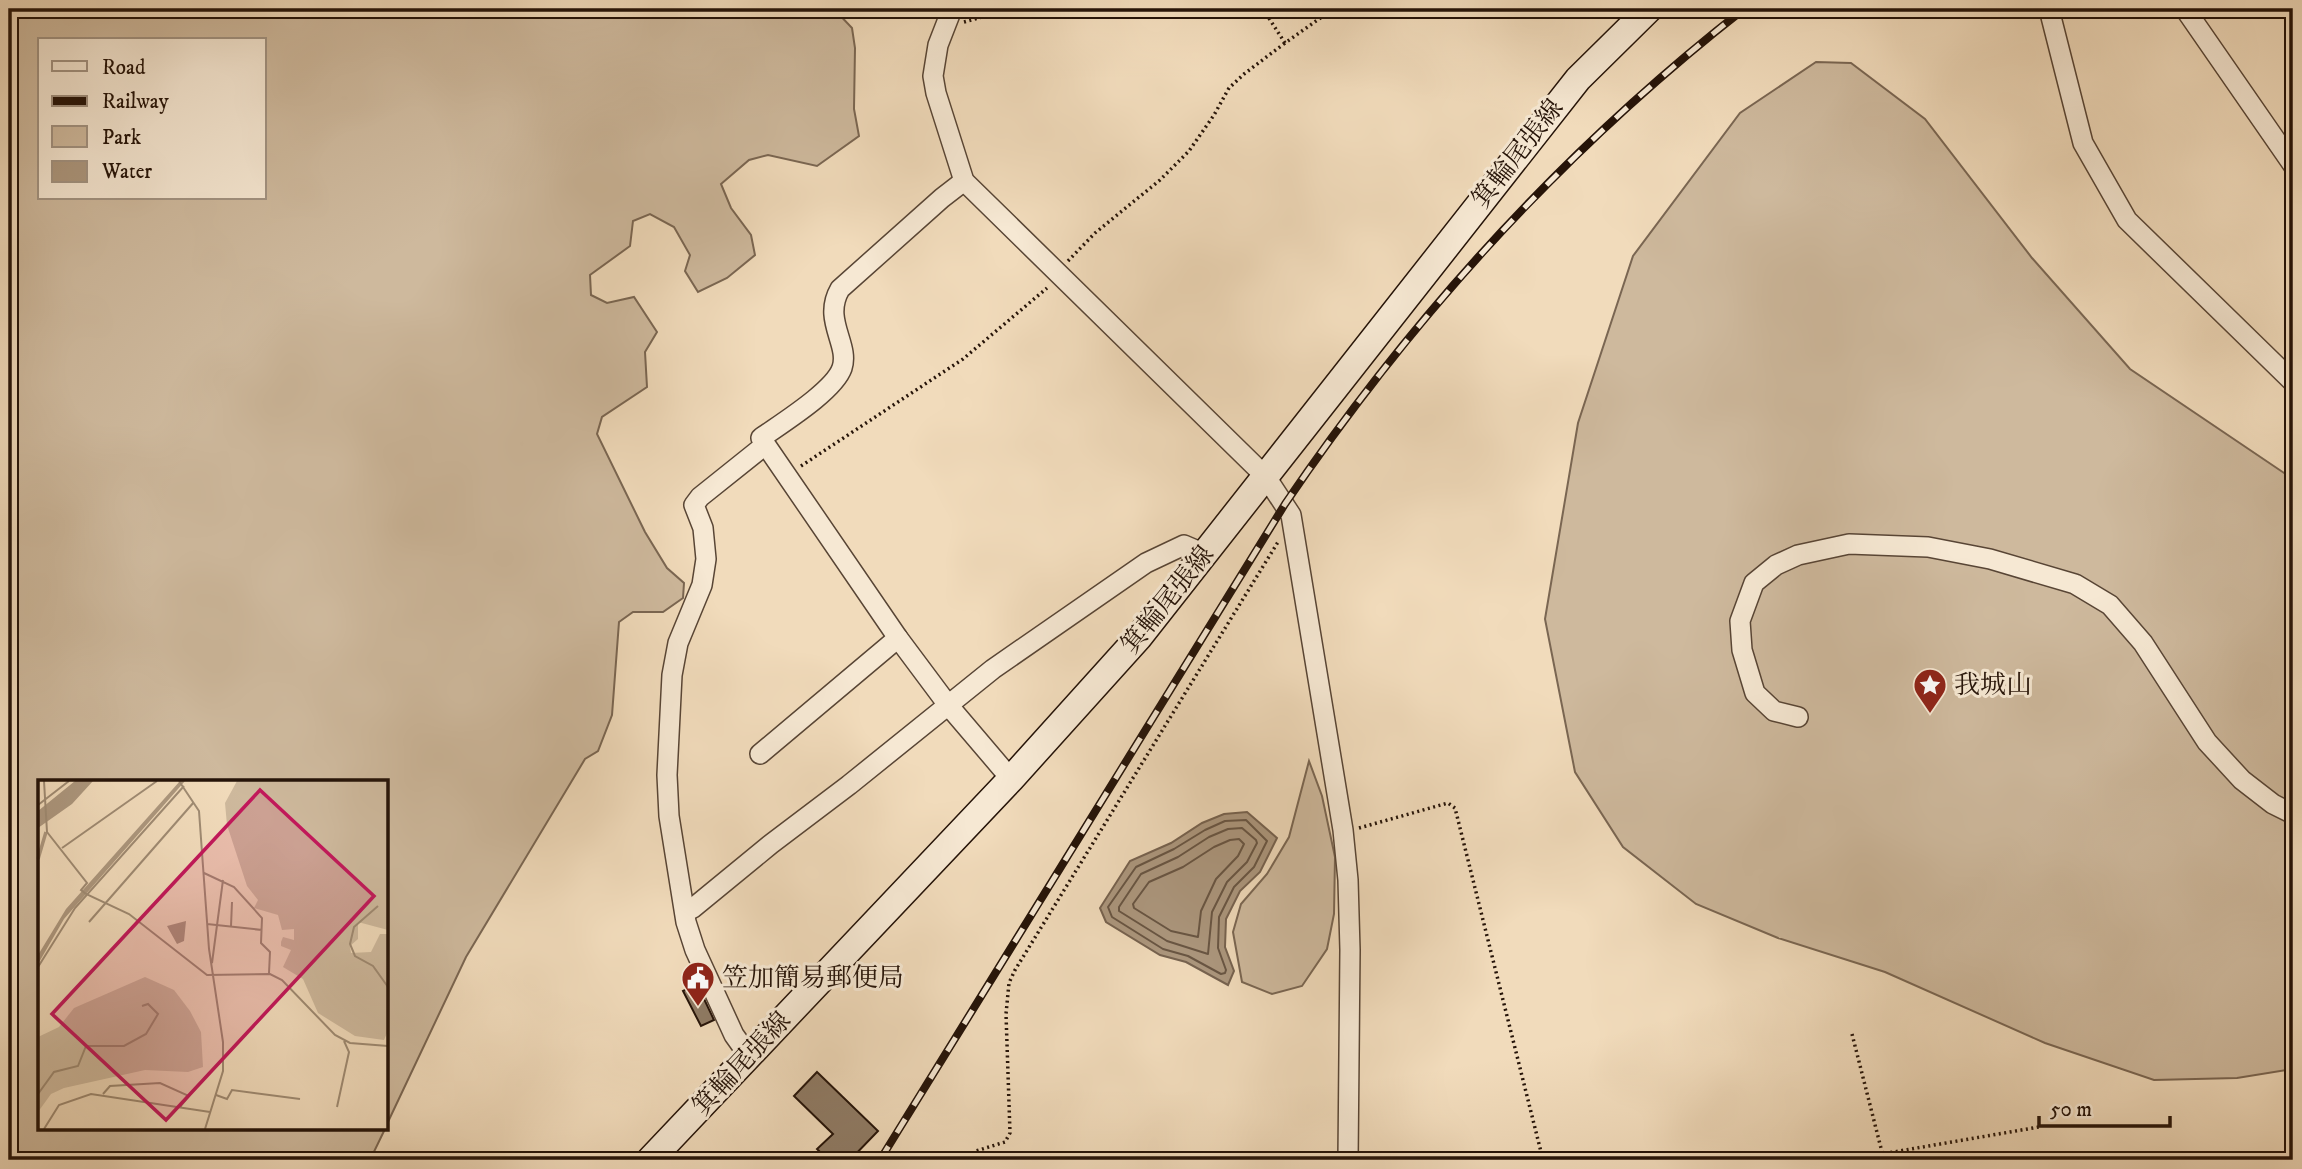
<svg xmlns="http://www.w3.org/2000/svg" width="2302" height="1169" viewBox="0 0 2302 1169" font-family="'IM FELL DW Pica','Noto Serif JP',serif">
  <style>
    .green { fill: #ceb99d; stroke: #7a6652; stroke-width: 2; fill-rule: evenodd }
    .water { fill: #ac977e; stroke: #76624f; stroke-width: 2 }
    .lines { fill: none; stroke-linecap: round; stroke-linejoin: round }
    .shore { stroke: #685543; stroke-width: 2 }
    .building { fill: #8f7b65; stroke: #251308; stroke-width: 2 }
    .minor-casing { stroke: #584535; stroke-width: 22 }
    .secondary-casing { stroke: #251308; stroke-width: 29 }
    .path { stroke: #251308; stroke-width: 3.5; stroke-dasharray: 2 3.5; stroke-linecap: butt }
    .minor { stroke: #f6e8d3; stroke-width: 19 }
    .secondary { stroke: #f6e8d3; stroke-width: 26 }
    .rail-casing { stroke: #251308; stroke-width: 8 }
    .rail { stroke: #f6e8d3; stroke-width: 5; stroke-dasharray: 16; stroke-linecap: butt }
    .labels { text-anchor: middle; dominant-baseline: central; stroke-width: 6; stroke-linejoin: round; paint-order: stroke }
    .street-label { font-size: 26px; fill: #251308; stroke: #f6e8d3 }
    .poi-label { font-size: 26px; fill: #251308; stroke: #f6e8d3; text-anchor: start }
    .inset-river { fill: none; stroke: #ac977e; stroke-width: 3.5 }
    .inset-road { fill: none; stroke: #9f8b73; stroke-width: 2 }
    .view { fill: #c2185b; fill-opacity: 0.15; stroke: #c2185b; stroke-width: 3.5 }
    .inset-edge { fill: none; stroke: #251308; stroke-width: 3.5 }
  </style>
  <rect width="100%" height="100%" fill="#f1dbbb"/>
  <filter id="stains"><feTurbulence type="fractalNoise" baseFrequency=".00286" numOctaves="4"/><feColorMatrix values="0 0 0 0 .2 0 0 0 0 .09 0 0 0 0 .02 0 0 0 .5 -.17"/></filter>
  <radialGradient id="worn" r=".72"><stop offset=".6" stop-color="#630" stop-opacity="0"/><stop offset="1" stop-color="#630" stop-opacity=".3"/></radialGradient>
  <!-- green -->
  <g class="green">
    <path d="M9,9H834L852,28L855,48L854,109L859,136L817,166L768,155L749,160L721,184L731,208L751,235L755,255L727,278L698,292L685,271L690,255L674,227L650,214L633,221L630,246L590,275L591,295L607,303L634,297L657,332L645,352L647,387L602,417L597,434L645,532L667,568L684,583L683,598L663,612H633L619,622L612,715L598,751L585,759L466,957L387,1124V782H40V1129H385L370,1160H9ZM40,40H264V198H40Z"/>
    <path d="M1816,62L1851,63L1925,119L2032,258L2130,369L2293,479V1069L2237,1078L2154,1080L2045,1043L1885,972L1778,938L1696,904L1623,847L1575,772L1545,619L1578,423L1633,256L1740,113Z"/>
    <path d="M1309,761L1322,796L1335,857L1334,914L1327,949L1302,986L1272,994L1242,982L1233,932L1241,904L1267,874L1289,837Z"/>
  </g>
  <!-- water -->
  <path class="water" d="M1247,812L1277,838L1260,872L1240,891L1226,919L1225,947L1234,971L1228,985L1186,962L1160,955L1106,922L1100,908L1130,861L1171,843L1202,823L1224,814Z"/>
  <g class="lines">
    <!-- shore -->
    <g class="shore">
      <path d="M1246,820L1267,841L1254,867L1234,887L1219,917L1218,948L1226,970L1225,973L1221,974L1188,956L1163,949L1112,917L1108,907L1136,867L1174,849L1205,830L1225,821Z"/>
      <path d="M1242,828L1256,840L1257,843L1247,862L1227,882L1212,912L1208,954L1167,941L1119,911V907L1141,874L1178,857L1209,837L1228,829Z"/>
      <path d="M1239,839L1244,844L1238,856L1216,879L1201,911L1198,937L1171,931L1134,908L1133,904L1149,882L1183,867L1214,847L1230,840Z"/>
    </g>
  </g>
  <!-- building -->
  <g class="building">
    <path d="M697,984L714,1020L701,1026L683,991Z"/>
    <path d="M817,1072L878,1131L850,1160H828L817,1149L833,1134L794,1096Z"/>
  </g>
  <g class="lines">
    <defs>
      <g id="minor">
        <path d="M952,9L938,45L933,76L936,93L964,181L1266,477L1291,515L1343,830L1348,880L1350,950L1348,1160"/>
        <path d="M2049,9L2083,143L2127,220L2293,382"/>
        <path d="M2185,9L2293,165"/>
        <path d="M964,181L942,198L840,289C822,320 850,344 842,368C834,391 782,423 761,438L898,638L948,705L1011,779"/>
        <path d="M1798,717L1774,711L1755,693L1742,650L1740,621L1754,583L1776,565L1798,555L1849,544L1928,547L1990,559L2075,584L2110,605L2143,643L2207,742L2242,780L2273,804L2293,814"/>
        <path d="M760,754L898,638"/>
        <path d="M685,912L693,908L771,844L849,785L993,669L1146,563L1184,545L1198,551L1203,557"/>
        <path d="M749,1056L734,1035L695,950L686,922L669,816L667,775L672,675L678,643L702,585L706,559L703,528L694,505L700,497L765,445"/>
      </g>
      <path id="secondary" d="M650,1160L1011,779L1139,637L1578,79L1649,9"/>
    </defs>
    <!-- minor casing -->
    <use href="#minor" class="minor-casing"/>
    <!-- secondary casing -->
    <use href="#secondary" class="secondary-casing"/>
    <!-- path -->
    <g class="path">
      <path d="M1263,9L1285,43L1333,9"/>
      <path d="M964,22L1011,9"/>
      <path d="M1068,261L1095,233L1160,180L1189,151L1214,115L1229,88L1244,74L1285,43"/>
      <path d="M801,466L963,359L1047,288"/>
      <path d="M1359,828L1448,803L1455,808L1543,1160"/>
      <path d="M1852,1034L1884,1160"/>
      <path d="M971,1160L976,1151L1005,1142L1010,1133L1006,1014L1009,983L1015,970L1278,542"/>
      <path d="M1847,1160L2039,1127"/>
    </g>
    <!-- minor -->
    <use href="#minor" class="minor"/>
    <!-- secondary -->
    <use href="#secondary" class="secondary"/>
    <defs>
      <path id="rail" d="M880,1160L1285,504C1412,317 1566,148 1744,9"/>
    </defs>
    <!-- rail casing -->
    <use href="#rail" class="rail-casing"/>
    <!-- rail -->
    <use href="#rail" class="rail"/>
  </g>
  <!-- icons -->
  <defs>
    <symbol id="sight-pin" viewBox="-11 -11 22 30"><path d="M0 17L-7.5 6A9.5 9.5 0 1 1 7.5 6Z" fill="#8f2418" stroke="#f6e8d3"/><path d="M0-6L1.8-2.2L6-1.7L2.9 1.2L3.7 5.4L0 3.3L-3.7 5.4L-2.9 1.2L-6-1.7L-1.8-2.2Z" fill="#fff"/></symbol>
    <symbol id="civic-pin" viewBox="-11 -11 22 30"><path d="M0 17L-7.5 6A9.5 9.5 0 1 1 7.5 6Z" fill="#8f2418" stroke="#f6e8d3"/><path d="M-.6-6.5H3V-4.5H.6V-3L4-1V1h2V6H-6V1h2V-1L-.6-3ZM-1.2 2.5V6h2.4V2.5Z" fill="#fff"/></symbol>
  </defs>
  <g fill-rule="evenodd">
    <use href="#sight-pin" x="1911" y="666" width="38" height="52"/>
    <use href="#civic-pin" x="679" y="959" width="38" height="52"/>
  </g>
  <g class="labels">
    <!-- street labels -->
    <g class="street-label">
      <text transform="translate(1518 154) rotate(-52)">箕輪尾張線</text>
      <text transform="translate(1168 600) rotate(-51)">箕輪尾張線</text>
      <text transform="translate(742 1064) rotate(-47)">箕輪尾張線</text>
    </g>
    <!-- poi labels -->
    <g class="poi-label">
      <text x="1954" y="685">我城山</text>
      <text x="722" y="978">笠加簡易郵便局</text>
    </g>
  </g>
  <!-- overview -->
  <g transform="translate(38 780)">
    <rect width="350" height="350" fill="#f1dbbb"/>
    <path d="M199,1H350V150L320,142V159L312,166L313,173L333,172L342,154H350V251L346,260L317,256L280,233L265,199L245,187L253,170L243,166V162L245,157L256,160V149L244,150L240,135L216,128L220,120L209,106L189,45L187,23ZM107,197L136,210L152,231L163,252L165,287L150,292L107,290L26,308L13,314L0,332V257L21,247L36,228Z" fill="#ceb99d"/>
    <path d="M37,1H55L34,24L0,48V31ZM142,1H147L26,139L0,184V175L28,129ZM148,141L146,161L139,164L129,146Z" fill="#ac977e"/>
    <path class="inset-river" d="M0,79L8,52"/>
    <path class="inset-road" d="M6,1L9,52L49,103L43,110L48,114L91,134L169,195L232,194L244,200L297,255L312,263L350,266M141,1L161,31L171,169L185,262V291L167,349M0,25L31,1M24,68L119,1M166,93L196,107L224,138L223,163L232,172L231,193M340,126L316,147L312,164L317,176L335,186L350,207M51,142L156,22M169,144L224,150M193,146L194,122M174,183L185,100M0,187L37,128L146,6M0,314L16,292L40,286L48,266H86L108,254L120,234L110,224L104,226M65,314L72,306L122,303L151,316L141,328M178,315L189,319L194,310L262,319M299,327L311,272L306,261M6,349L21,325L53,314L172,332"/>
    <path class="view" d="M222,10L336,116L128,340L14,234Z"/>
    <rect width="350" height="350" class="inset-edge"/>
  </g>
  <!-- margin -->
  <rect width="2302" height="1169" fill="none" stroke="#f1dbbb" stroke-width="35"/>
  <rect x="10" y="10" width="2281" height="1148" fill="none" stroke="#251308" stroke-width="3.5"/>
  <rect x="18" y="18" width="2267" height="1134" fill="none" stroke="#251308" stroke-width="2"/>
  <!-- legend -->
  <rect x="38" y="38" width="228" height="161" fill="#f6e8d3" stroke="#a29382" stroke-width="2"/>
  <rect x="52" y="61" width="35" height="10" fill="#f6e8d3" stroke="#a29382" stroke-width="2"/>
  <text x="102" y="74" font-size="21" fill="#251308">Road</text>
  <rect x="52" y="96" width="35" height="10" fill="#251308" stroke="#a29382" stroke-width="2"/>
  <text x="102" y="108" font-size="21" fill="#251308">Railway</text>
  <rect x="52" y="126" width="35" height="21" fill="#ceb99d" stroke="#a29382" stroke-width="2"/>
  <text x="102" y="144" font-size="21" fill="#251308">Park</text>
  <rect x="52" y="161" width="35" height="21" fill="#ac977e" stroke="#a29382" stroke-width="2"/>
  <text x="102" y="178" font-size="21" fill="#251308">Water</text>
  <!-- scale -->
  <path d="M2039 1116v10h131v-10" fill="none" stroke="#251308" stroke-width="3.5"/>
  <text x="2050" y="1116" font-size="21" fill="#251308" stroke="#f6e8d3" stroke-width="5" paint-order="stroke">50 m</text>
  <rect width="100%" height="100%" filter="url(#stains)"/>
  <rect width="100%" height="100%" fill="url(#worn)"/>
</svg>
